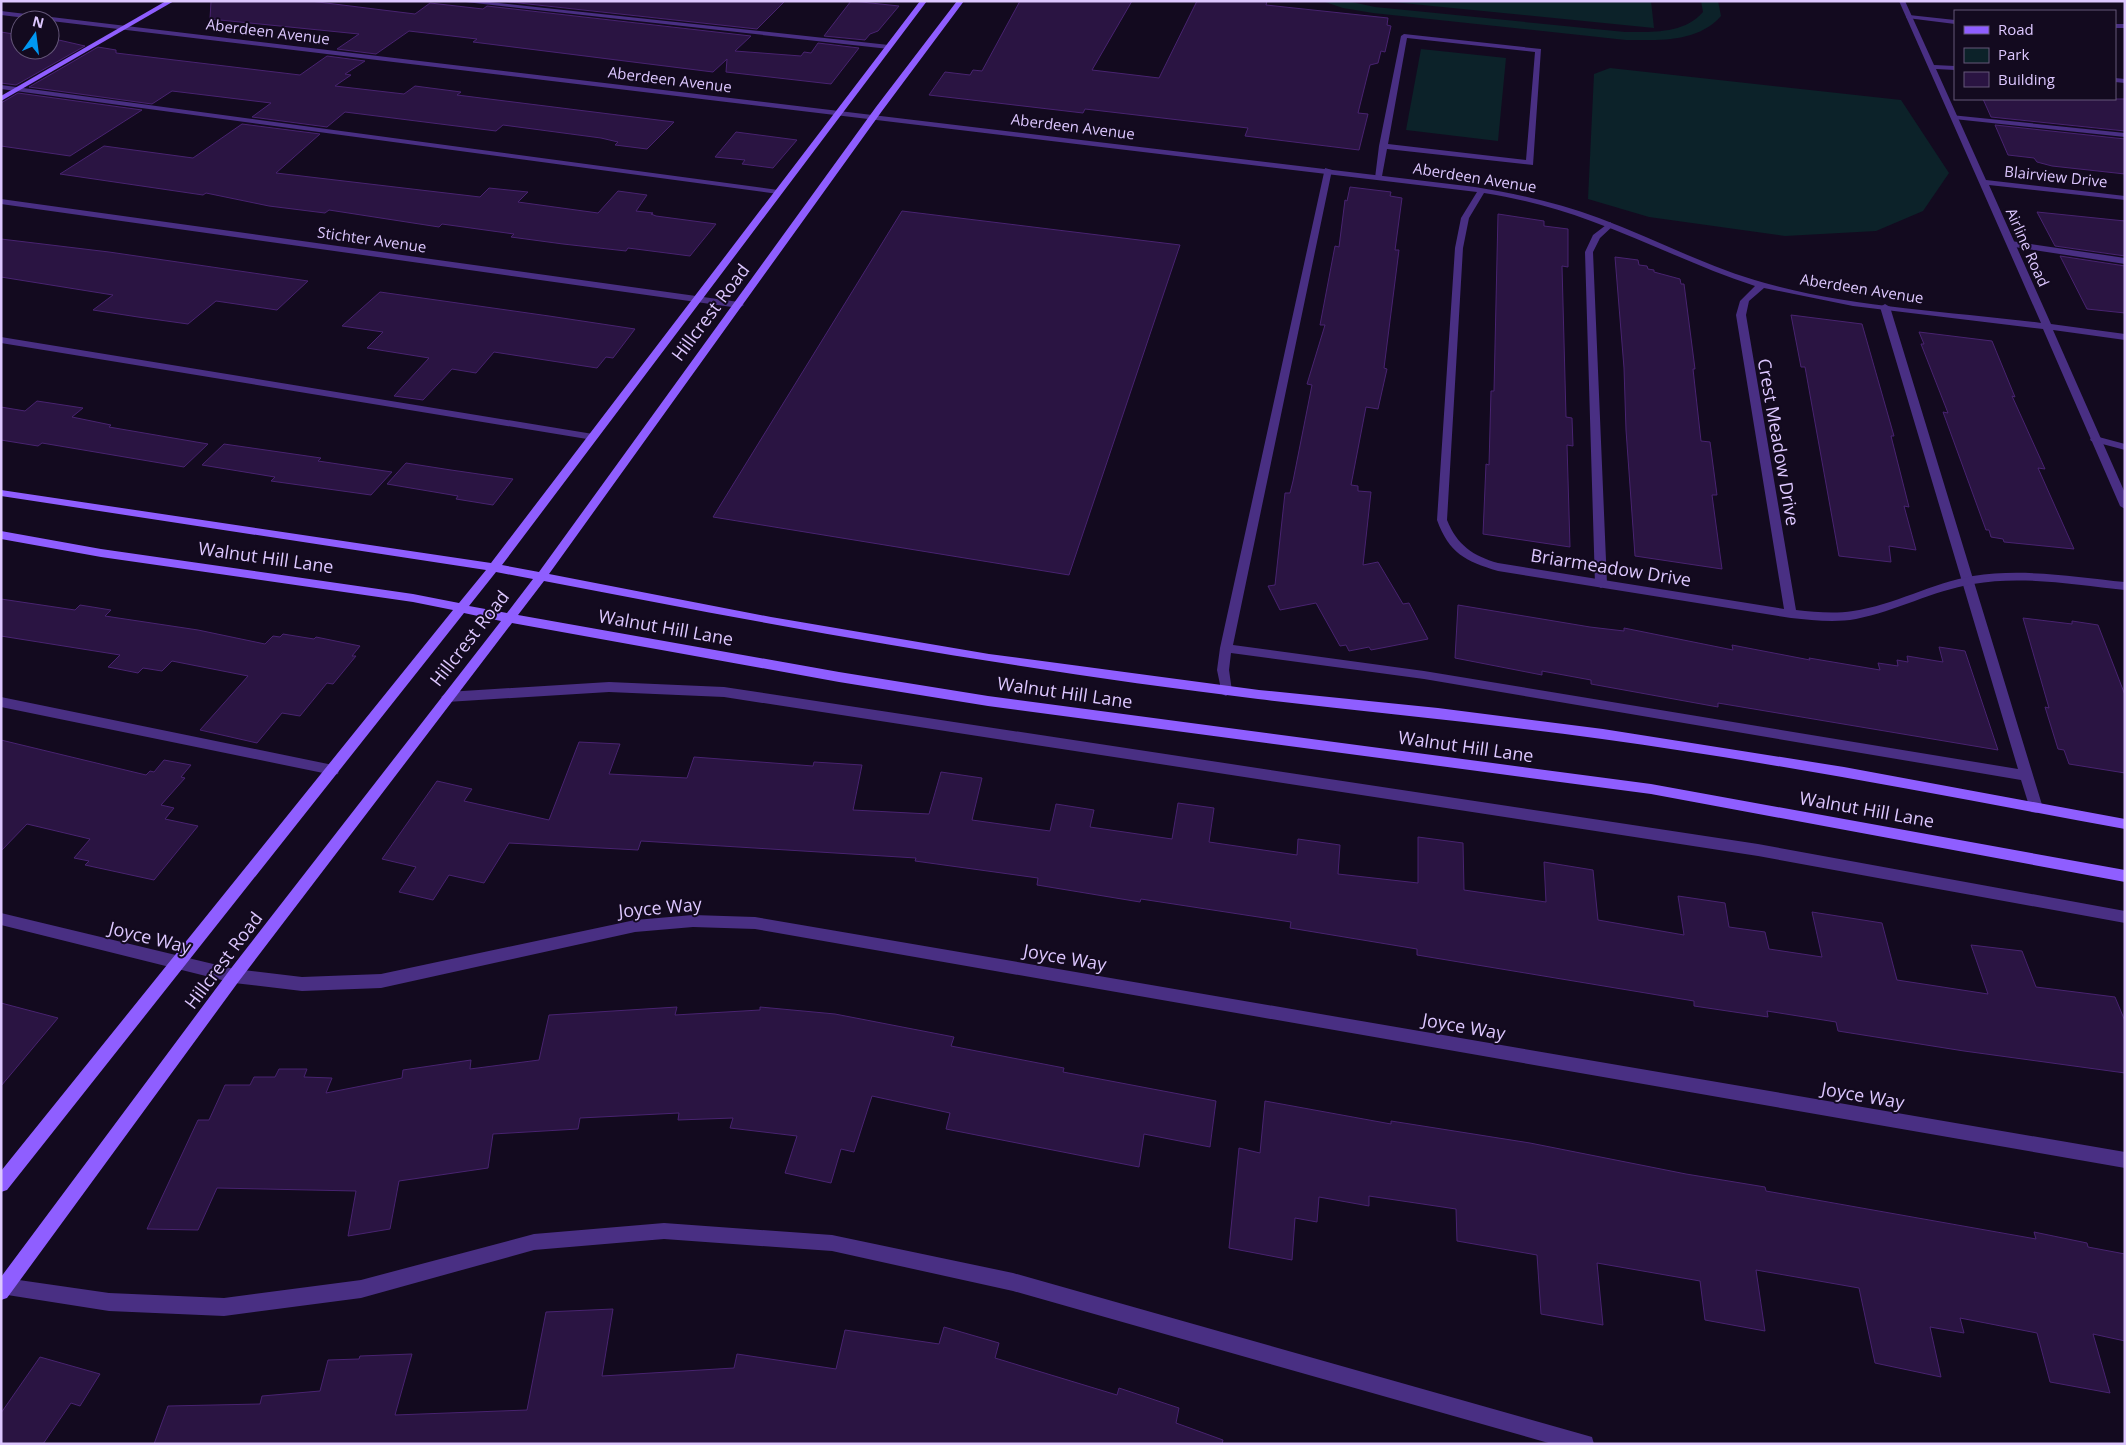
<svg xmlns="http://www.w3.org/2000/svg" width="2126" height="1445" viewBox="0 0 2126 1445" font-family="'Open Sans',sans-serif">
  <style>
    .green { fill: #0c2229 }
    .building { fill: #2a1442; stroke: #482370 }
    .lines { fill: none; stroke-linecap: round; stroke-linejoin: round }
    .lane { fill: #492f83; fill-rule: evenodd }
    .street { fill: #492f83; fill-rule: evenodd }
    .secondary { fill: #8f5eff; fill-rule: evenodd }
    .labels { text-anchor: middle; dominant-baseline: central; stroke-width: 4; stroke-linejoin: round; paint-order: stroke }
    .far-street-label { font-size: 15px; fill: #ddc7ff; stroke: #130a1f }
    .street-label { font-size: 18px; fill: #ddc7ff; stroke: #130a1f }
  </style>
  <rect width="100%" height="100%" fill="#130a1f"/>
  <!-- green -->
  <g class="green">
    <path d="M1322,1H1347L1375,7L1625,32C1652,32 1684,34 1703,12L1701,1H1718L1721,16C1697,43 1659,40 1626,40L1373,13L1343,8Z"/>
    <path d="M1382,1H1651L1654,28Z"/>
    <path d="M1421,49L1506,58L1498,141L1406,130Z"/>
    <path d="M1610,68L1901,100L1949,173L1923,211L1876,231L1785,236L1649,217L1588,199L1594,74Z"/>
  </g>
  <!-- building -->
  <g class="building">
    <path d="M211,1H310L415,14L430,3L483,9L487,6L751,36L735,51L801,56L804,52L811,53L818,43L859,48L831,84L726,72L727,59L713,72L473,42L477,39L409,31L376,54L337,49L359,34L210,19Z"/>
    <path d="M501,1H785L757,29Z"/>
    <path d="M851,1H852L899,6L878,31L870,34L865,40L824,36Z"/>
    <path d="M1020,1H1132L1092,70L1159,78L1197,1H1267L1266,5L1388,18L1387,25L1391,26L1385,52L1381,51L1378,63L1370,65L1358,113L1368,114L1359,150L1245,136L1248,128L1085,109L1083,113L929,95L945,72L970,75L973,70L982,71Z"/>
    <path d="M1,32L20,35V50H50V38L85,46L16,85L1,83Z"/>
    <path d="M98,47L116,50V53L300,75L327,56L365,61L345,74L351,75L335,86L404,94L415,86L461,92L457,95L674,122L647,149L615,145L618,142L601,138L503,125L496,131L345,112L327,127L252,117L271,103L172,91L152,104L29,87Z"/>
    <path d="M18,93L142,110L70,156L1,146V103Z"/>
    <path d="M1983,99H2125V131L1991,117Z"/>
    <path d="M242,124L320,134L276,173L480,197L489,188L528,192L518,202L598,213L618,191L647,195L636,211L653,213L651,214L656,216L716,224L690,256L628,248L626,251L563,244L511,237L514,234L442,224L439,227L329,210L325,213L269,206L206,193L203,195L60,174L104,146L193,158Z"/>
    <path d="M1995,125L2125,139V174L2052,166L2037,162L2034,158L2008,155Z"/>
    <path d="M736,132L797,140L773,168L742,164L745,160L715,157Z"/>
    <path d="M1350,187L1391,192L1390,196L1402,198L1395,250H1399L1384,368L1387,369L1378,409L1366,407L1351,485L1358,486V491L1371,492L1363,565L1378,562L1403,604L1409,603L1428,639L1371,650L1369,647L1349,651L1346,645L1340,646L1316,603L1280,610L1268,586L1275,585L1285,493H1290L1293,481L1312,385L1307,384L1325,325H1320L1335,246L1339,247L1345,200L1347,201Z"/>
    <path d="M902,211L1180,245L1069,575L713,517Z"/>
    <path d="M2037,212L2125,221V256L2055,246Z"/>
    <path d="M1498,214L1544,221V226L1568,229V267L1562,266L1566,417L1572,418L1573,446L1567,445L1570,547L1483,534L1486,464L1489,465L1491,391H1494Z"/>
    <path d="M1,239L109,252L308,281L277,310L216,301L188,324L138,317L93,310L113,295L1,277Z"/>
    <path d="M2060,256L2125,266V313L2087,309Z"/>
    <path d="M1615,257L1638,260L1639,265L1647,266L1648,269L1654,270V272L1680,279L1681,284H1684L1695,369H1693L1701,441L1710,442L1717,495H1712L1722,569L1635,556L1626,430L1624,368Z"/>
    <path d="M380,292L549,316L635,329L613,358L606,357L597,368L494,352L476,373L452,369L423,400L394,396L429,358L367,348L383,332L342,326Z"/>
    <path d="M1791,315L1862,324L1894,436H1891L1909,507L1904,506L1916,550L1889,546L1891,562L1839,556L1805,367H1801Z"/>
    <path d="M1919,332L1992,341L2015,397L2012,396L2045,469L2038,468L2074,549L2004,542L2003,539L1991,537L1989,530H1986L1943,412L1948,413L1921,344H1924Z"/>
    <path d="M37,401L83,408L72,417L111,425L109,427L208,444L184,467L42,443L38,446L1,440V407L25,411Z"/>
    <path d="M224,444L321,458L318,461L392,472L371,495L271,481L275,477L202,465Z"/>
    <path d="M406,463L451,470L513,479L493,505L456,499L458,496L387,484Z"/>
    <path d="M1,599L75,610L80,605L111,610L105,616L198,630L265,644L273,636L280,637L283,634L314,639L316,637L360,646L352,656H356L333,684L327,683L300,716L282,713L257,743L200,730L248,676L172,661L162,671L143,668L138,673L108,667L120,655L1,636Z"/>
    <path d="M1458,605L1590,627L1624,631V628L1733,650L1732,645L1810,660L1809,658L1880,670L1878,663L1898,666L1897,660L1908,662L1907,656L1943,662L1939,647L1965,651L1998,750L1718,703V707L1591,684V680L1542,671V675L1455,658Z"/>
    <path d="M2023,618L2072,624V621L2098,625L2125,695V773L2069,764L2064,750L2058,749L2045,707L2049,708Z"/>
    <path d="M1,740L146,775L150,771L154,772L164,760L191,765L181,777L185,778L161,805L174,808L165,819L198,826L154,880L85,865L89,861L74,858L90,839L27,824L1,851Z"/>
    <path d="M579,742L620,744L609,774L687,778L694,757L813,766L814,762L862,765L853,810L929,814L941,772L982,778L972,820L1050,831L1056,804L1094,810L1090,827L1172,839L1178,803L1214,808L1209,842L1297,855L1298,839L1340,845L1338,874L1418,883V837L1463,843L1464,890L1546,902L1544,862L1593,870L1598,920L1684,935L1678,896L1725,903L1729,927L1765,932L1769,949L1822,957L1812,912L1882,923L1897,980L1988,994L1971,945L2022,951L2036,987L2115,997L2125,1021V1073L1964,1051L1838,1031L1836,1022L1767,1011L1768,1017L1694,1006V1001L1417,955V949L1290,928L1291,922L1141,899L1140,902L1037,885L1038,878L915,861L916,858L641,841L638,850L509,843L484,883L449,875L433,900L399,892L416,867L382,859L437,781L472,789L464,801L549,820Z"/>
    <path d="M1,1003L58,1018L1,1086Z"/>
    <path d="M677,1007L675,1015L760,1010V1007L835,1014L954,1037L951,1046L1064,1068L1063,1072L1216,1101L1210,1147L1144,1134L1139,1167L946,1129L950,1113L872,1096L854,1152L841,1149L831,1183L785,1173L797,1136L730,1128L733,1118L678,1120L679,1113L580,1118L578,1129L493,1134L488,1168L399,1181L390,1229L348,1236L356,1191L217,1188L198,1230L147,1229L198,1120H209L225,1085H250L254,1077H275L279,1069H307L304,1077L332,1078L326,1093L402,1078L403,1070L471,1060L470,1069L539,1060L549,1015Z"/>
    <path d="M1265,1101L1391,1124V1121L1530,1143L1686,1174L1765,1187L1766,1191L2036,1239L2034,1232L2087,1243L2088,1247L2125,1254V1341L2093,1334L2110,1393L2050,1382L2037,1333L1960,1318L1964,1333L1930,1327L1941,1377L1875,1363L1859,1288L1756,1270L1765,1331L1705,1320L1700,1281L1597,1263L1603,1325L1541,1314L1537,1255L1457,1241L1456,1209L1369,1196V1206L1319,1197L1317,1222L1295,1218L1292,1260L1229,1248L1239,1148L1260,1153Z"/>
    <path d="M613,1309L602,1376L734,1368L737,1354L836,1369L845,1330L939,1344L944,1327L999,1343L995,1358L1117,1395L1119,1388L1179,1408L1176,1423L1223,1440L1222,1444H154L168,1406L260,1404L262,1396L320,1391L328,1360L359,1359L360,1356L412,1354L395,1415L527,1410L546,1312Z"/>
    <path d="M40,1357L100,1374L80,1406L71,1403L43,1444H1V1413Z"/>
  </g>
  <g class="lines">
    <!-- lane -->
    <g class="lane">
      <path d="M457,1H481L889,45L892,47L889,49Z"/>
      <path d="M1909,15L1955,20V24L1907,18L1906,17Z"/>
      <rect x="2115" y="24" width="10" height="4"/>
      <path d="M1404,34L1541,49L1533,165L1387,149L1382,176L1375,178L1379,146L1401,36ZM1407,38L1535,52L1526,160L1388,144Z"/>
      <path d="M1,85L778,190L782,192L778,194L1,89Z"/>
      <path d="M1951,115L2125,133V137L1954,119H1951Z"/>
      <path d="M1325,168L1332,170L1233,645L1424,671L2018,769L1880,307L1885,304L1890,307L2043,808L2041,812L2036,813L2031,812L2021,780L1424,679L1231,653L1229,670L1232,691L1226,696L1222,694L1217,670L1220,648Z"/>
      <path d="M1610,222L1614,225L1600,238L1593,252L1607,584L1601,588L1595,584L1585,252L1593,235Z"/>
      <path d="M2011,241L2125,258V264L2008,246L2007,244Z"/>
      <path d="M1,337L593,434L598,437L593,440L1,343Z"/>
      <path d="M2095,436L2125,444V450L2091,441L2090,439Z"/>
      <path d="M609,682L724,687L1758,844L2125,911V923L1758,856L724,697L609,692L447,702L441,697L447,692Z"/>
      <path d="M1,697L333,765L338,766L339,770L338,774L333,775L1,707Z"/>
      <path d="M664,1223L832,1235L1013,1273L1585,1435L1592,1437L1594,1444H1552L1013,1291L832,1251L664,1239L534,1250L361,1298L224,1316L109,1311L1,1294V1280L5,1278L109,1293L224,1298L361,1280L534,1234Z"/>
    </g>
    <!-- street -->
    <g class="street">
      <path d="M1899,1H1905L1934,65L1955,66V70L1936,69L1986,180L2125,196V200L1989,185L2051,324L2125,334V340L2053,330L2125,493V509L2120,506L2043,329L1853,306L1764,288L1749,301L1746,315L1796,610C1815,612 1834,614 1853,611C1894,605 1932,583 1973,576C2023,568 2075,577 2125,582V590C2075,585 2023,575 1973,584C1932,591 1896,611 1856,619C1834,623 1812,620 1791,618L1498,571C1465,561 1449,553 1437,520L1455,248L1461,218L1477,192L1,15V11L1475,187C1518,194 1559,203 1599,218C1655,239 1707,267 1765,283C1854,308 1949,311 2041,323ZM1484,193C1521,199 1556,208 1591,221C1647,241 1699,268 1755,286L1740,301L1736,315L1784,609L1498,563C1473,556 1457,545 1447,520L1463,248L1469,218Z"/>
      <path d="M2115,78L2125,79V83L2115,82Z"/>
      <path d="M1,199L739,302L744,305L739,308L1,204Z"/>
      <path d="M1,913L234,969L302,977L381,974L635,920L693,915L755,917L2125,1152V1168L755,929L693,927L635,932L381,988L302,991L234,983L1,925Z"/>
    </g>
    <!-- secondary -->
    <g class="secondary">
      <path d="M166,1H174L1,101V96Z"/>
      <path d="M920,1H927L502,565L539,572L876,107L957,1H964L882,111L549,574L771,617L989,654L1259,690L1438,708L1603,729L1844,767L2125,819V829C1951,797 1777,763 1602,739C1487,723 1373,713 1258,699C1018,670 781,627 544,581L518,615L839,672L988,696L1651,784L2125,870V882L1651,794L988,706L839,682L512,623L239,981L7,1298L1,1300V1277L229,971L501,621L464,613L7,1190L1,1192V1171L453,610L413,602L101,557L1,539V531L101,549L413,594L459,603L486,570L1,496V490L491,563ZM496,572L533,579L507,613L469,606Z"/>
    </g>
  </g>
  <g class="labels">
    <!-- far-street labels -->
    <g class="far-street-label">
      <text transform="translate(268 31) rotate(7)">Aberdeen Avenue</text>
      <text transform="translate(670 79) rotate(7)">Aberdeen Avenue</text>
      <text transform="translate(1073 126) rotate(7)">Aberdeen Avenue</text>
      <text transform="translate(2056 176) rotate(6)">Blairview Drive</text>
      <text transform="translate(1475 177) rotate(9)">Aberdeen Avenue</text>
      <text transform="translate(372 239) rotate(8)">Stichter Avenue</text>
      <text transform="translate(2028 247) rotate(66)">Airline Road</text>
      <text transform="translate(1862 288) rotate(9)">Aberdeen Avenue</text>
    </g>
    <!-- street labels -->
    <g class="street-label">
      <text transform="translate(710 312) rotate(-53)">Hillcrest Road</text>
      <text transform="translate(1779 442) rotate(80)">Crest Meadow Drive</text>
      <text transform="translate(266 557) rotate(8)">Walnut Hill Lane</text>
      <text transform="translate(1611 567) rotate(9)">Briarmeadow Drive</text>
      <text transform="translate(666 627) rotate(10)">Walnut Hill Lane</text>
      <text transform="translate(469 638) rotate(-52)">Hillcrest Road</text>
      <text transform="translate(1065 692) rotate(8)">Walnut Hill Lane</text>
      <text transform="translate(1466 746) rotate(8)">Walnut Hill Lane</text>
      <text transform="translate(1867 809) rotate(10)">Walnut Hill Lane</text>
      <text transform="translate(660 907) rotate(-5)">Joyce Way</text>
      <text transform="translate(150 937) rotate(14)">Joyce Way</text>
      <text transform="translate(1065 957) rotate(10)">Joyce Way</text>
      <text transform="translate(223 960) rotate(-53)">Hillcrest Road</text>
      <text transform="translate(1464 1026) rotate(10)">Joyce Way</text>
      <text transform="translate(1863 1095) rotate(10)">Joyce Way</text>
    </g>
  </g>
  <!-- border -->
  <rect width="2126" height="1445" fill="none" stroke="#ddc7ff" stroke-width="5"/>
  <!-- legend -->
  <rect x="1954" y="10" width="162" height="90" fill="#130a1f" stroke="#645679"/>
  <rect x="1964" y="26" width="25" height="8" fill="#8f5eff" stroke="#645679"/>
  <text x="1998" y="35" font-size="15" fill="#ddc7ff">Road</text>
  <rect x="1964" y="48" width="25" height="15" fill="#0c2229" stroke="#645679"/>
  <text x="1998" y="60" font-size="15" fill="#ddc7ff">Park</text>
  <rect x="1964" y="72" width="25" height="15" fill="#2a1442" stroke="#645679"/>
  <text x="1998" y="85" font-size="15" fill="#ddc7ff">Building</text>
  <!-- north arrow -->
  <g transform="translate(35 35) rotate(14)"><circle r="24" fill="#130a1f" stroke="#645679"/>
  <path d="M0-4L9 19L0 12L-9 19Z" fill="#0097f2"/>
  <text y="-8" font-size="14" font-weight="bold" text-anchor="middle" fill="#ddc7ff">N</text>
  </g>
</svg>
